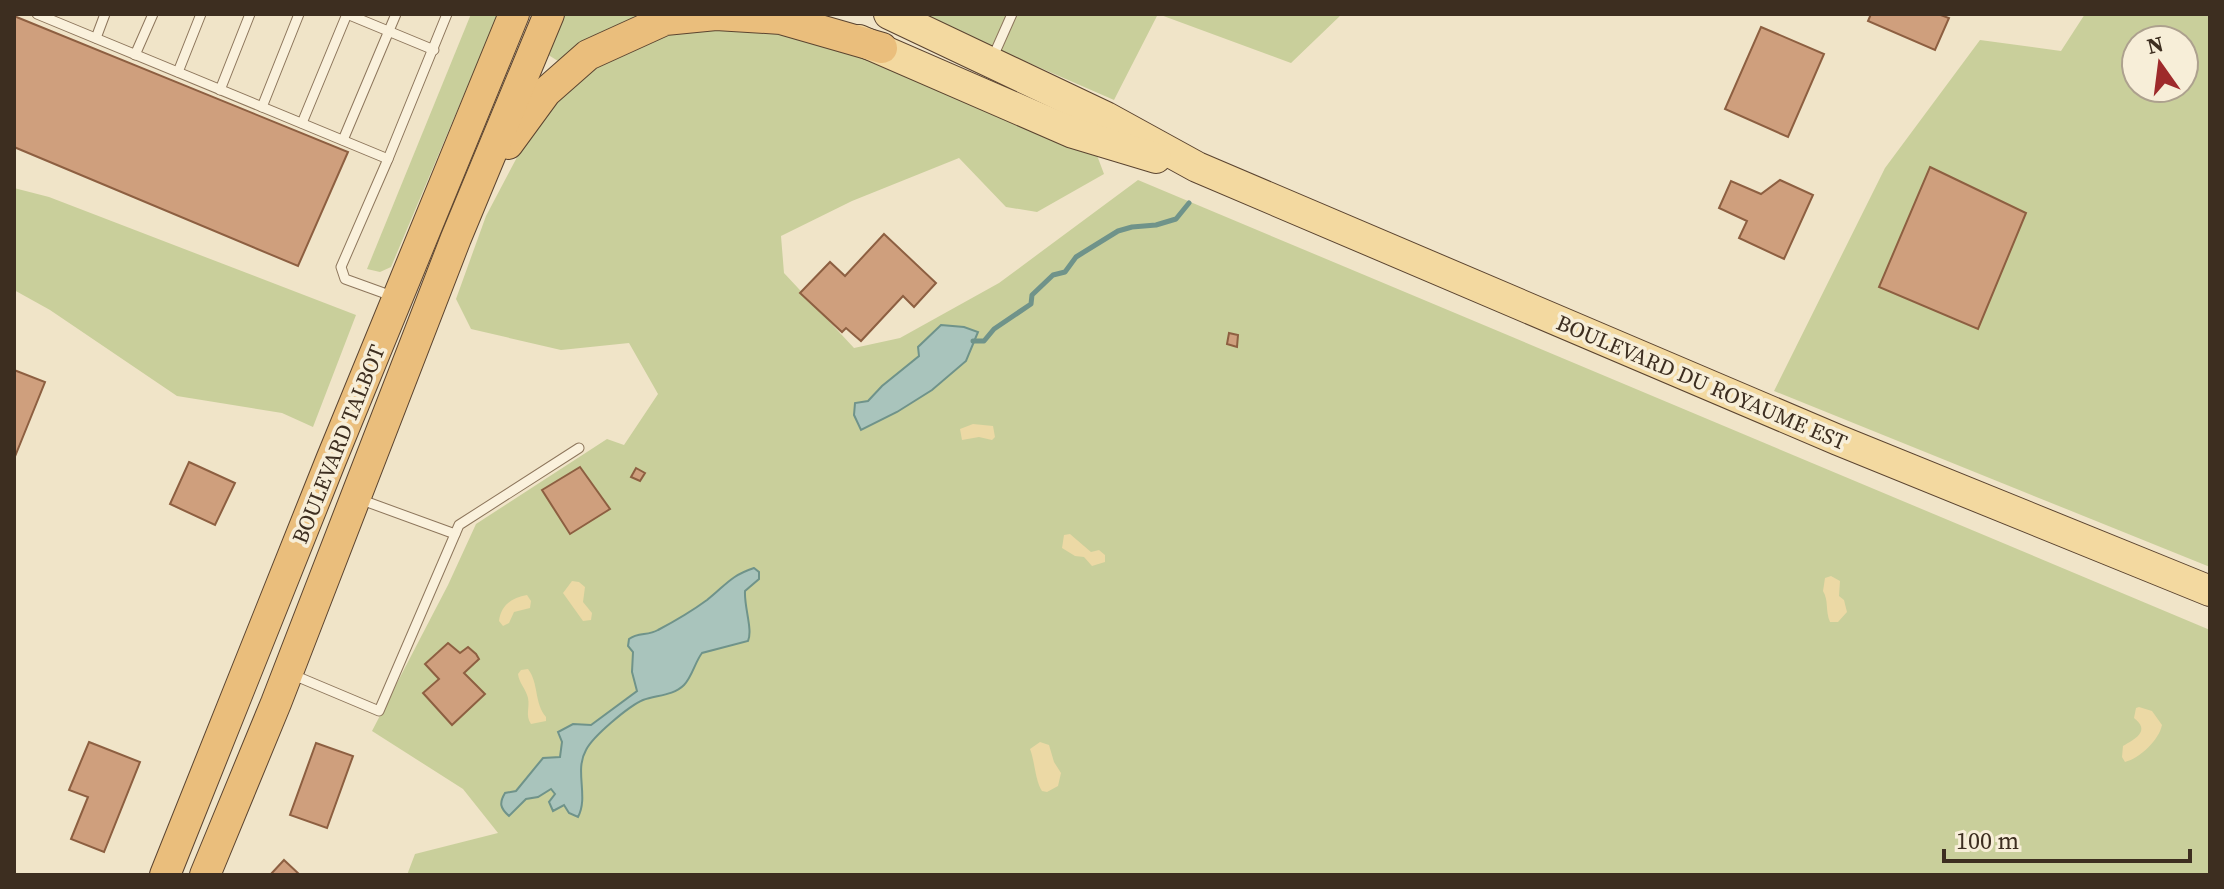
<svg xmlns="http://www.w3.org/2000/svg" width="2224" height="889" viewBox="0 0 2224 889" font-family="'Source Serif 4',serif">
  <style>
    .green { fill: #c9cf9b; fill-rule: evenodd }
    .sand { fill: #ecd9a5 }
    .water { fill: #a9c4bc; stroke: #6f938a; stroke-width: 2 }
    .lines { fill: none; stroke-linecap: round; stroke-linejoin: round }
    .stream { stroke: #6f938a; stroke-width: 5 }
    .building { fill: #cf9f7d; stroke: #8d5f41; stroke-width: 2 }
    .service-casing { stroke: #8d765c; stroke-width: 11 }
    .primary-casing { stroke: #5b4430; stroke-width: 32 }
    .trunk-casing { stroke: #5b4430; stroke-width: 32 }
    .service { stroke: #faf1dc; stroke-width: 9 }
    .primary { stroke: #f3d9a0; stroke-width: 30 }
    .trunk { stroke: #eabe7c; stroke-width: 30 }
    .labels { text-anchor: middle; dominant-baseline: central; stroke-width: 7; stroke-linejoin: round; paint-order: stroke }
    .street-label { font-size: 22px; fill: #3d2e20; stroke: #f7eed8 }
  </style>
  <rect width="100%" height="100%" fill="#f0e4c8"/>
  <!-- green -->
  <g class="green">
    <path d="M471,14H498L391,267L380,272L367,269Z"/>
    <path d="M561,14H651L563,64L545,53Z"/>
    <path d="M917,14H1342L1291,63L1158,14L1114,100Z"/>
    <path d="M2085,14H2210V567L1774,391L1885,168L1980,40L2061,51ZM2136,40H2184V88H2136Z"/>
    <path d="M726,23L843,47L1095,150L1104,174L1037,212L1006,207L959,158L852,201L781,236L784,273L854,348L900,338L999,283L1138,180L2210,630V875H407L415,854L498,833L463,789L372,731L448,585L476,524L607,439L624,445L658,394L629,343L561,350L471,329L456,299L486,216L533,127L570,83L642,35ZM919,356L932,390L897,412L861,429L868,401L882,386Z"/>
    <path d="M14,188L49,197L356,315L313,427L282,413L177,396L50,310L14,290Z"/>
  </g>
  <!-- sand -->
  <g class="sand">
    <path d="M973,424L993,426L995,437L992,440L979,437L962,440L960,429Z"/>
    <path d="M1070,534L1091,552L1099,550L1105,555V562L1092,566L1084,557L1075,556L1062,548L1064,535Z"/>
    <path d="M1831,576L1840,581L1839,596L1844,600L1847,612L1838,622H1830C1825,610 1829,601 1823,591L1825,578Z"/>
    <path d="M572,581L579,582L585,587L583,602L592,613L591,620L583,621L563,593Z"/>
    <path d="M527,595L531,601L530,608L514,612L509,623L503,626L499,621C501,605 511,598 527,595Z"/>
    <path d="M528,669C539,683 534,703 546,717V721L531,724C525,715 530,708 528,698C526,689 519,683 518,674L521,670Z"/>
    <path d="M2139,707L2152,711L2162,725C2159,740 2140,758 2125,762L2122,757L2123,746C2135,739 2151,731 2134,718L2136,708Z"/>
    <path d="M1040,742L1049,745L1054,762L1061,773L1058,786L1047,792L1042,791C1035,780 1035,762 1030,749Z"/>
  </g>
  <!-- water -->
  <g class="water">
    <path d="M941,325L964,327L978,332L966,361L932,390L897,412L861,430L854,415L855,403L868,401L882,386L919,356L918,347Z"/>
    <path d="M754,568L759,572V579L745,591C744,607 753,630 748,641L702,653C695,662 692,677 684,685C673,696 656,695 643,700C629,706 593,736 586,750C574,771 589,796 578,817L569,813L564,805L553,811L549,802L555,794L551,789L538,797L526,799L509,816C500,808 499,803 505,793L516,791L543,758L560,757L562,742L558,732L573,724L591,725L637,691L632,672L633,652L628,646L629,639C638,632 648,636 658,630C675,621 692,611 707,600C726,585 730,576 754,568Z"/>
  </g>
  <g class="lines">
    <!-- stream -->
    <path class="stream" d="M973,341H984L994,329L1031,304L1032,295L1053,275L1065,272L1076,257L1118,231L1132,227L1156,225L1176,219L1189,203"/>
  </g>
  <!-- building -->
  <g class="building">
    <path d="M1871,14H1938L1949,18L1935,50L1868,21Z"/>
    <path d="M14,16L348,152L298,266L14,147Z"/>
    <path d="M1761,27L1824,54L1788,137L1725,109Z"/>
    <path d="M1930,167L2026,213L1978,329L1879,287Z"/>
    <path d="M1780,180L1813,195L1784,259L1739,238L1747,221L1719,208L1731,181L1761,194Z"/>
    <path d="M884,234L936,283L914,307L903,296L861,341L846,328L842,332L800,293L830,262L845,276Z"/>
    <path d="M1229,333L1238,335L1237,347L1227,344Z"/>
    <path d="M14,370L45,382L14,459Z"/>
    <path d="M189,462L235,483L215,525L170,504Z"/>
    <path d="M580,467L610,509L570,534L542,490Z"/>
    <path d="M636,468L645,473L640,481L631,477Z"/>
    <path d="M448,643L460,653L468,647L476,654L479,659L464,673L485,694L452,725L423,693L439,679L425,664Z"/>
    <path d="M89,742L140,762L104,852L71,839L88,797L69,790Z"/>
    <path d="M316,743L353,756L327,828L290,815Z"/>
    <path d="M284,860L300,875H270Z"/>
  </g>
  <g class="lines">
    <defs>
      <g id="service">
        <path d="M37,14L388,159L341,267L345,279L392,296"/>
        <path d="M347,14L434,50"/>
        <path d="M96,38L105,14"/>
        <path d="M135,55L153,14"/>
        <path d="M992,59L1012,14"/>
        <path d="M178,72L201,14"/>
        <path d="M220,90L250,14"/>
        <path d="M262,107L299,14"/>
        <path d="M302,123L347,14"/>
        <path d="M343,140L396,14"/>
        <path d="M388,159L447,14"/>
        <path d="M359,499L455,534"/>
        <path d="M291,674L379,711L459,525L579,448"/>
      </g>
      <g id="primary">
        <path d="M889,14L1106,117L1197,167L1838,440L2210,591"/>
        <path d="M859,40L1073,133L1156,158"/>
      </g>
      <g id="trunk">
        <path d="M508,144L546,92L588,55L665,20L716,15L781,19L882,48"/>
        <path d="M165,875L331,460L514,14"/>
        <path d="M205,875L276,703L456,238L549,14"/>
      </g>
    </defs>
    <!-- service casing -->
    <use href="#service" class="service-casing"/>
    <!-- primary casing -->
    <use href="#primary" class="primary-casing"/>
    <!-- trunk casing -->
    <use href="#trunk" class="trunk-casing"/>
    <!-- service -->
    <use href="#service" class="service"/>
    <!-- primary -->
    <use href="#primary" class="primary"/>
    <!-- trunk -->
    <use href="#trunk" class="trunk"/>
  </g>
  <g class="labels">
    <!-- street labels -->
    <g class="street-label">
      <text transform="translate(1702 382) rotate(23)">BOULEVARD DU ROYAUME EST</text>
      <text transform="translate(338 444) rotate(-68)">BOULEVARD TALBOT</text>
    </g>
  </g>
  <!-- border -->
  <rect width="2224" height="889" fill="none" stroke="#3d2e20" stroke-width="32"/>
  <!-- north arrow -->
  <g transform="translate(2160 64) rotate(346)"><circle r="38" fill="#f7eed8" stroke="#ada18e" stroke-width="2"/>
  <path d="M0-6L14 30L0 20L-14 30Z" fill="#9e2a2b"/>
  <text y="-12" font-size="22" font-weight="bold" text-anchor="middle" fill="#3d2e20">N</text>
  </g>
  <!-- scale -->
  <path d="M1944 849v12h246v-12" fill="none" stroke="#3d2e20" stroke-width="4"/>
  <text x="1956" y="849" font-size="24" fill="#3d2e20" stroke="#f7eed8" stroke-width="6" paint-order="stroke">100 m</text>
</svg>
